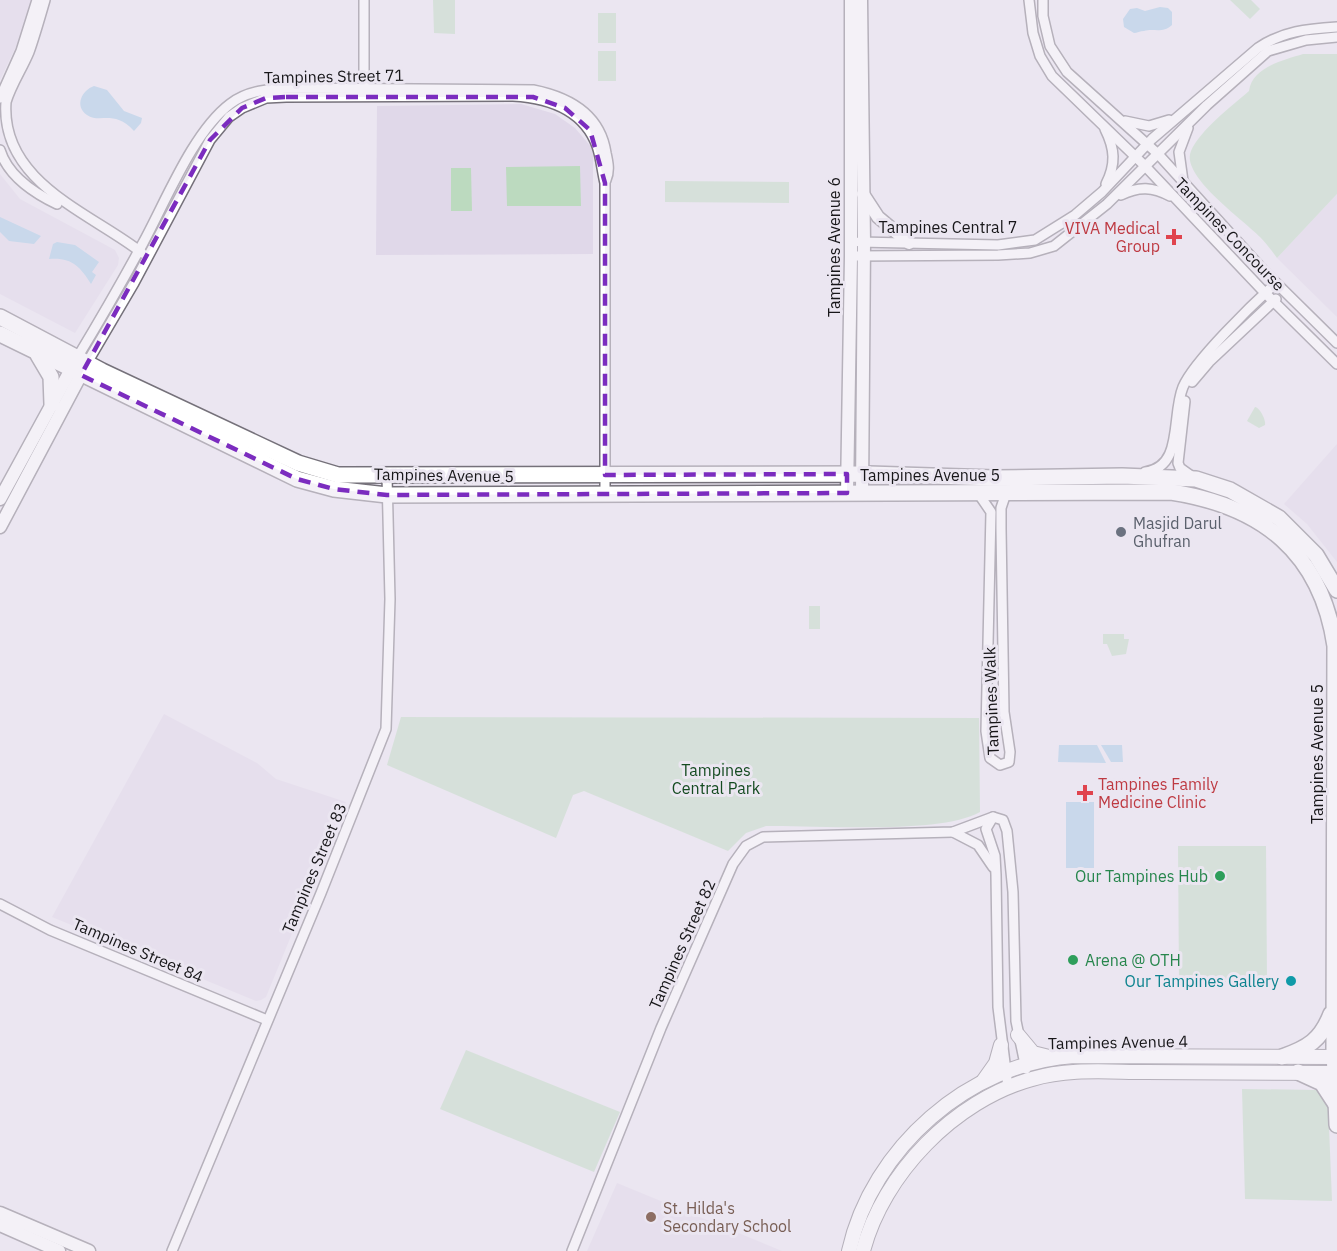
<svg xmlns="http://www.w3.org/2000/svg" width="1337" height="1251" viewBox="0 0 1337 1251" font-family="'IBM Plex Sans',sans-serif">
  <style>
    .built { fill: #e0d8e9 }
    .green { fill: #bcdabf }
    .water { fill: #9fc8e5 }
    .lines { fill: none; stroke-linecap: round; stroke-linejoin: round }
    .minor-casing { stroke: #75717a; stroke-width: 12 }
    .tertiary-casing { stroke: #75717a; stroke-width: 15 }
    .secondary-casing { stroke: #75717a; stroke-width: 16 }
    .primary-casing { stroke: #75717a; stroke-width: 18 }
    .minor { stroke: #fff; stroke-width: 9 }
    .tertiary { stroke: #fff; stroke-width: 12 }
    .secondary { stroke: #fff; stroke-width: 14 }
    .primary { stroke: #fff; stroke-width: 15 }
    .marked { fill: none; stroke: #7b2cbf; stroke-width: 4.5; stroke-dasharray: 12 8; stroke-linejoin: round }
    .health-dot { fill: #e0444e; stroke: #ebe6f1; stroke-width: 2 }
    .worship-dot { fill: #6b7280; stroke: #ebe6f1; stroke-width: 2 }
    .leisure-dot { fill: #2e9e5b; stroke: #ebe6f1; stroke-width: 2 }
    .culture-dot { fill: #0f9aa8; stroke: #ebe6f1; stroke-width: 2 }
    .education-dot { fill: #8d6e63; stroke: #ebe6f1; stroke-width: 2 }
    .labels { text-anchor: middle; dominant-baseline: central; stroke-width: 6; stroke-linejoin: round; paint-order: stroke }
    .street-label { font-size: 16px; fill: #171619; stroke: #ebe6f1 }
    .health-label { font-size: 16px; fill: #be3a42; stroke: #ebe6f1; text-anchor: end }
    .worship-label { font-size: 16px; fill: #5b616d; stroke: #ebe6f1; text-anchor: start }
    .park-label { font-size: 16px; fill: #154b21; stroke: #ebe6f1 }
    .leisure-label { font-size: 16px; fill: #27864d; stroke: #ebe6f1; text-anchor: end }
    .culture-label { font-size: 16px; fill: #0d838f; stroke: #ebe6f1; text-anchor: end }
    .education-label { font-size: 16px; fill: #785e54; stroke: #ebe6f1; text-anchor: start }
  </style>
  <rect width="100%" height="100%" fill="#ebe6f1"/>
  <!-- built -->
  <g class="built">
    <path d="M0,0H32L21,36L0,80Z"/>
    <path d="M521,104L555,114L575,128L593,149V254L376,255L377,106Z"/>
    <path d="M0,174L20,199L115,250L119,258L118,265L75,333L0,294Z"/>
    <path d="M1337,194V317L1277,258Z"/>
    <path d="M1337,444V562L1307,524L1284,504Z"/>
    <path d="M164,714L257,763L276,779L346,802L266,997L261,1000L256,1001L52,917Z"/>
    <path d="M617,1183L782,1251H587Z"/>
  </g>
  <!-- green -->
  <g class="green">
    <path d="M433,0H455V34L434,33Z"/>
    <path d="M1230,0H1251L1260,9L1250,19Z"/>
    <rect x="598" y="13" width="18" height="30"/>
    <rect x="598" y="51" width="18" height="30"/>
    <path d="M1303,54H1337V194L1277,258C1272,251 1266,243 1260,237C1244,220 1180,176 1191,151C1200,130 1232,106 1249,91C1252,67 1284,60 1303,54Z"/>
    <path d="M580,166L581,206H507L506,167Z"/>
    <path d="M471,168L472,211H451V168Z"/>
    <path d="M665,181L789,182V203L665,202Z"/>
    <path d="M1255,407C1260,408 1266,420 1265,425L1259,428L1247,421Z"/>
    <rect x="809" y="606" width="11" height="23"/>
    <path d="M1103,634H1124V639H1129L1126,654L1112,656L1107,644H1103Z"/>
    <path d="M401,717L979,718L980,812C940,835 816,825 766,826L746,833L728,851L584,791L573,795L556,838L387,765Z"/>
    <path d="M1178,846H1266L1267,982H1179Z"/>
    <path d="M466,1050L620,1112L594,1172L440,1109Z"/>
    <path d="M1242,1089L1318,1090L1328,1102L1332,1201L1245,1199Z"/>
  </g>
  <!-- water -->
  <g class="water">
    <path d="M1160,7L1168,8L1172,12V25C1162,34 1154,28 1144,31C1140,31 1137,33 1134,33L1124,27L1123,19L1130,9L1137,8L1145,11Z"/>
    <path d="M94,86L107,90L124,111L142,118L141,123L134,131C114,109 100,124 87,115C74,106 82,90 94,86Z"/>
    <path d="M0,217L41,236L34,244L9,241L0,232Z"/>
    <path d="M57,242L75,245L99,262L92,272L96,275L91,284C80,266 71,257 49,259L53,244Z"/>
    <path d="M1059,745H1097L1106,763L1058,762Z"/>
    <path d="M1101,745H1122L1123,762H1111Z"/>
    <rect x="1066" y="802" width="28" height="66"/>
  </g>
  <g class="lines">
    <defs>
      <g id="minor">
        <path d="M45,0C40,17 35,35 29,52C22,69 11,85 6,102C0,183 93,214 142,253"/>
        <path d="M1029,0L1033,33L1040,56L1052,76L1145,166L1265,293L1337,364"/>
        <path d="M1043,0V16L1050,46L1067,72L1158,154L1266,273L1337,343"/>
        <path d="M364,94V0"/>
        <path d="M0,98L21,51L37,0"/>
        <path d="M1125,121L1149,126L1169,120"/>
        <path d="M1105,129C1115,149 1116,164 1106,184"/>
        <path d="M0,150C8,176 34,193 57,204"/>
        <path d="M1183,181L1179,152L1188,128"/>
        <path d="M1121,195C1139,186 1153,187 1170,196"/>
        <path d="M859,242L998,245L1035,240L1075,215L1102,192L1152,139L1258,48C1283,31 1307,29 1337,27"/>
        <path d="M857,256L998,255L1030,253L1054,246L1107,204L1207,105L1268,51L1306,40L1337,37"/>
        <path d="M77,358C100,320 122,282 143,243C166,201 193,132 230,104C248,90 270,89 292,88L533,90C568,97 600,114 606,153C608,162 610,171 606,180"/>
        <path d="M87,363L134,283L210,140L229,117L242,108L266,98L286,97L513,96C548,98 584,110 597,146C601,157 602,171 605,183V494"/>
        <path d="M1192,382L1209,362L1276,299"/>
        <path d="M1185,401L1178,463L1180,468L1194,478"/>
        <path d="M1145,472C1184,467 1171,416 1183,387C1194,361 1253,304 1276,283"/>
        <path d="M978,493L991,512L986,731L990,758L1000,765L1009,762L1010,752L1004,712L1001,529V508L1006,493"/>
        <path d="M993,817L986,829L995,856L996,875L998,1007L1008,1087"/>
        <path d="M953,832L978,845L993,867"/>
        <path d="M0,904L50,930L267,1020"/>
        <path d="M172,1251L321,893L386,729L390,599L387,476"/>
        <path d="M572,1251L661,1028L733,864L746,846L763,837L953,832L993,817L1003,820L1007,831L1013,892L1016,1021L1026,1069"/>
      </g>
      <g id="tertiary">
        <path d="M861,0L864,242L862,493"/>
        <path d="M863,194L878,217L909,243"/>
        <path d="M847,493L851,256V0"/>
        <path d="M0,499L75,362"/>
        <path d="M0,527L85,367"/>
        <path d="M0,1213L89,1251"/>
        <path d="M0,1225L59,1251"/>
      </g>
      <g id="secondary">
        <path d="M1018,1035L1033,1053L1049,1057"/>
        <path d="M984,1080L996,1063L1001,1045"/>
        <path d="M849,1251C872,1148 969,1063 1074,1056L1337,1057"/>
        <path d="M863,1251C883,1174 955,1100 1032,1079C1069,1068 1108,1072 1146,1072C1209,1072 1273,1073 1337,1073"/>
      </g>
      <g id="primary">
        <path d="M0,317L102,371L298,463L338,475L869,474L995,478L1122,476L1196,479L1230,490L1279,518L1316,555L1337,590"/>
        <path d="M0,334L297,479L334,489L387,495L1171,492C1262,506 1321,552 1335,646L1334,1050L1337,1125"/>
        <path d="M38,355L51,377L52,404"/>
        <path d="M1282,1057C1308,1048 1321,1040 1331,1014"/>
        <path d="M1298,1072L1322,1083L1335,1103"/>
      </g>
    </defs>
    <!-- minor casing -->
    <use href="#minor" class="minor-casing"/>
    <!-- tertiary casing -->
    <use href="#tertiary" class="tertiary-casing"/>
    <!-- secondary casing -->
    <use href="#secondary" class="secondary-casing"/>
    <!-- primary casing -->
    <use href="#primary" class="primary-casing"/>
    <!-- minor -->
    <use href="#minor" class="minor"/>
    <!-- tertiary -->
    <use href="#tertiary" class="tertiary"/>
    <!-- secondary -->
    <use href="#secondary" class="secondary"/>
    <!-- primary -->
    <use href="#primary" class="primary"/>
  </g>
  <!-- marked area -->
  <path d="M0 0H1337V1251H0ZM286,97H533L565,108L590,130L605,183V475L847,474V493L387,495L334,489L297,479L81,375L210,140L242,108L266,98Z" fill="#ebe6f1" fill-opacity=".55" fill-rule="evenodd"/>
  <path class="marked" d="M286,97H533L565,108L590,130L605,183V475L847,474V493L387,495L334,489L297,479L81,375L210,140L242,108L266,98Z"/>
  <!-- markers -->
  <g class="health-dot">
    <path d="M1171 228h6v6h6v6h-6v6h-6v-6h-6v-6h6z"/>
    <path d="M1082 784h6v6h6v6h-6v6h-6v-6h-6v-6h6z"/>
  </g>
  <circle class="worship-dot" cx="1121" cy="532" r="6"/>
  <g class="leisure-dot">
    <circle cx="1220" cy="876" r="6"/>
    <circle cx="1073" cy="960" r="6"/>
  </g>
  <circle class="culture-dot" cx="1291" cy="981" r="6"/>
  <circle class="education-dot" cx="651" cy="1217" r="6"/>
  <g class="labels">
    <!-- street labels -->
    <g class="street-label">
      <text transform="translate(334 76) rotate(-1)">Tampines Street 71</text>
      <text x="948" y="227">Tampines Central 7</text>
      <text transform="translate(1230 234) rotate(46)">Tampines Concourse</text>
      <text transform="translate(834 247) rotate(-90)">Tampines Avenue 6</text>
      <text transform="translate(444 475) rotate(1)">Tampines Avenue 5</text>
      <text x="930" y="475">Tampines Avenue 5</text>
      <text transform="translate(991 701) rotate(-92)">Tampines Walk</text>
      <text transform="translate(1317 754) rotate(-90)">Tampines Avenue 5</text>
      <text transform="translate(314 868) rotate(-67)">Tampines Street 83</text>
      <text transform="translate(682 944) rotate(-66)">Tampines Street 82</text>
      <text transform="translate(138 950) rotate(23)">Tampines Street 84</text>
      <text transform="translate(1118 1042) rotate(-1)">Tampines Avenue 4</text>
    </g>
    <!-- health labels -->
    <g class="health-label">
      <text x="1160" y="228">VIVA Medical<tspan x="1160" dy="18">Group</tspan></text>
      <text x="1098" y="784" text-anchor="start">Tampines Family<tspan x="1098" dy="18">Medicine Clinic</tspan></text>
    </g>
    <!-- worship labels -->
    <g class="worship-label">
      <text x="1133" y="523">Masjid Darul<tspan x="1133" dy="18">Ghufran</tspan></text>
    </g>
    <!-- park labels -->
    <g class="park-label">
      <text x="716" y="770">Tampines<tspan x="716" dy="18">Central Park</tspan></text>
    </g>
    <!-- leisure labels -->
    <g class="leisure-label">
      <text x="1208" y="876">Our Tampines Hub</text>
      <text x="1085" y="960" text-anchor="start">Arena @ OTH</text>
    </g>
    <!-- culture labels -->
    <g class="culture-label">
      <text x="1279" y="981">Our Tampines Gallery</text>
    </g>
    <!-- education labels -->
    <g class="education-label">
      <text x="663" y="1208">St. Hilda's<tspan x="663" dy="18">Secondary School</tspan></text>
    </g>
  </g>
</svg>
